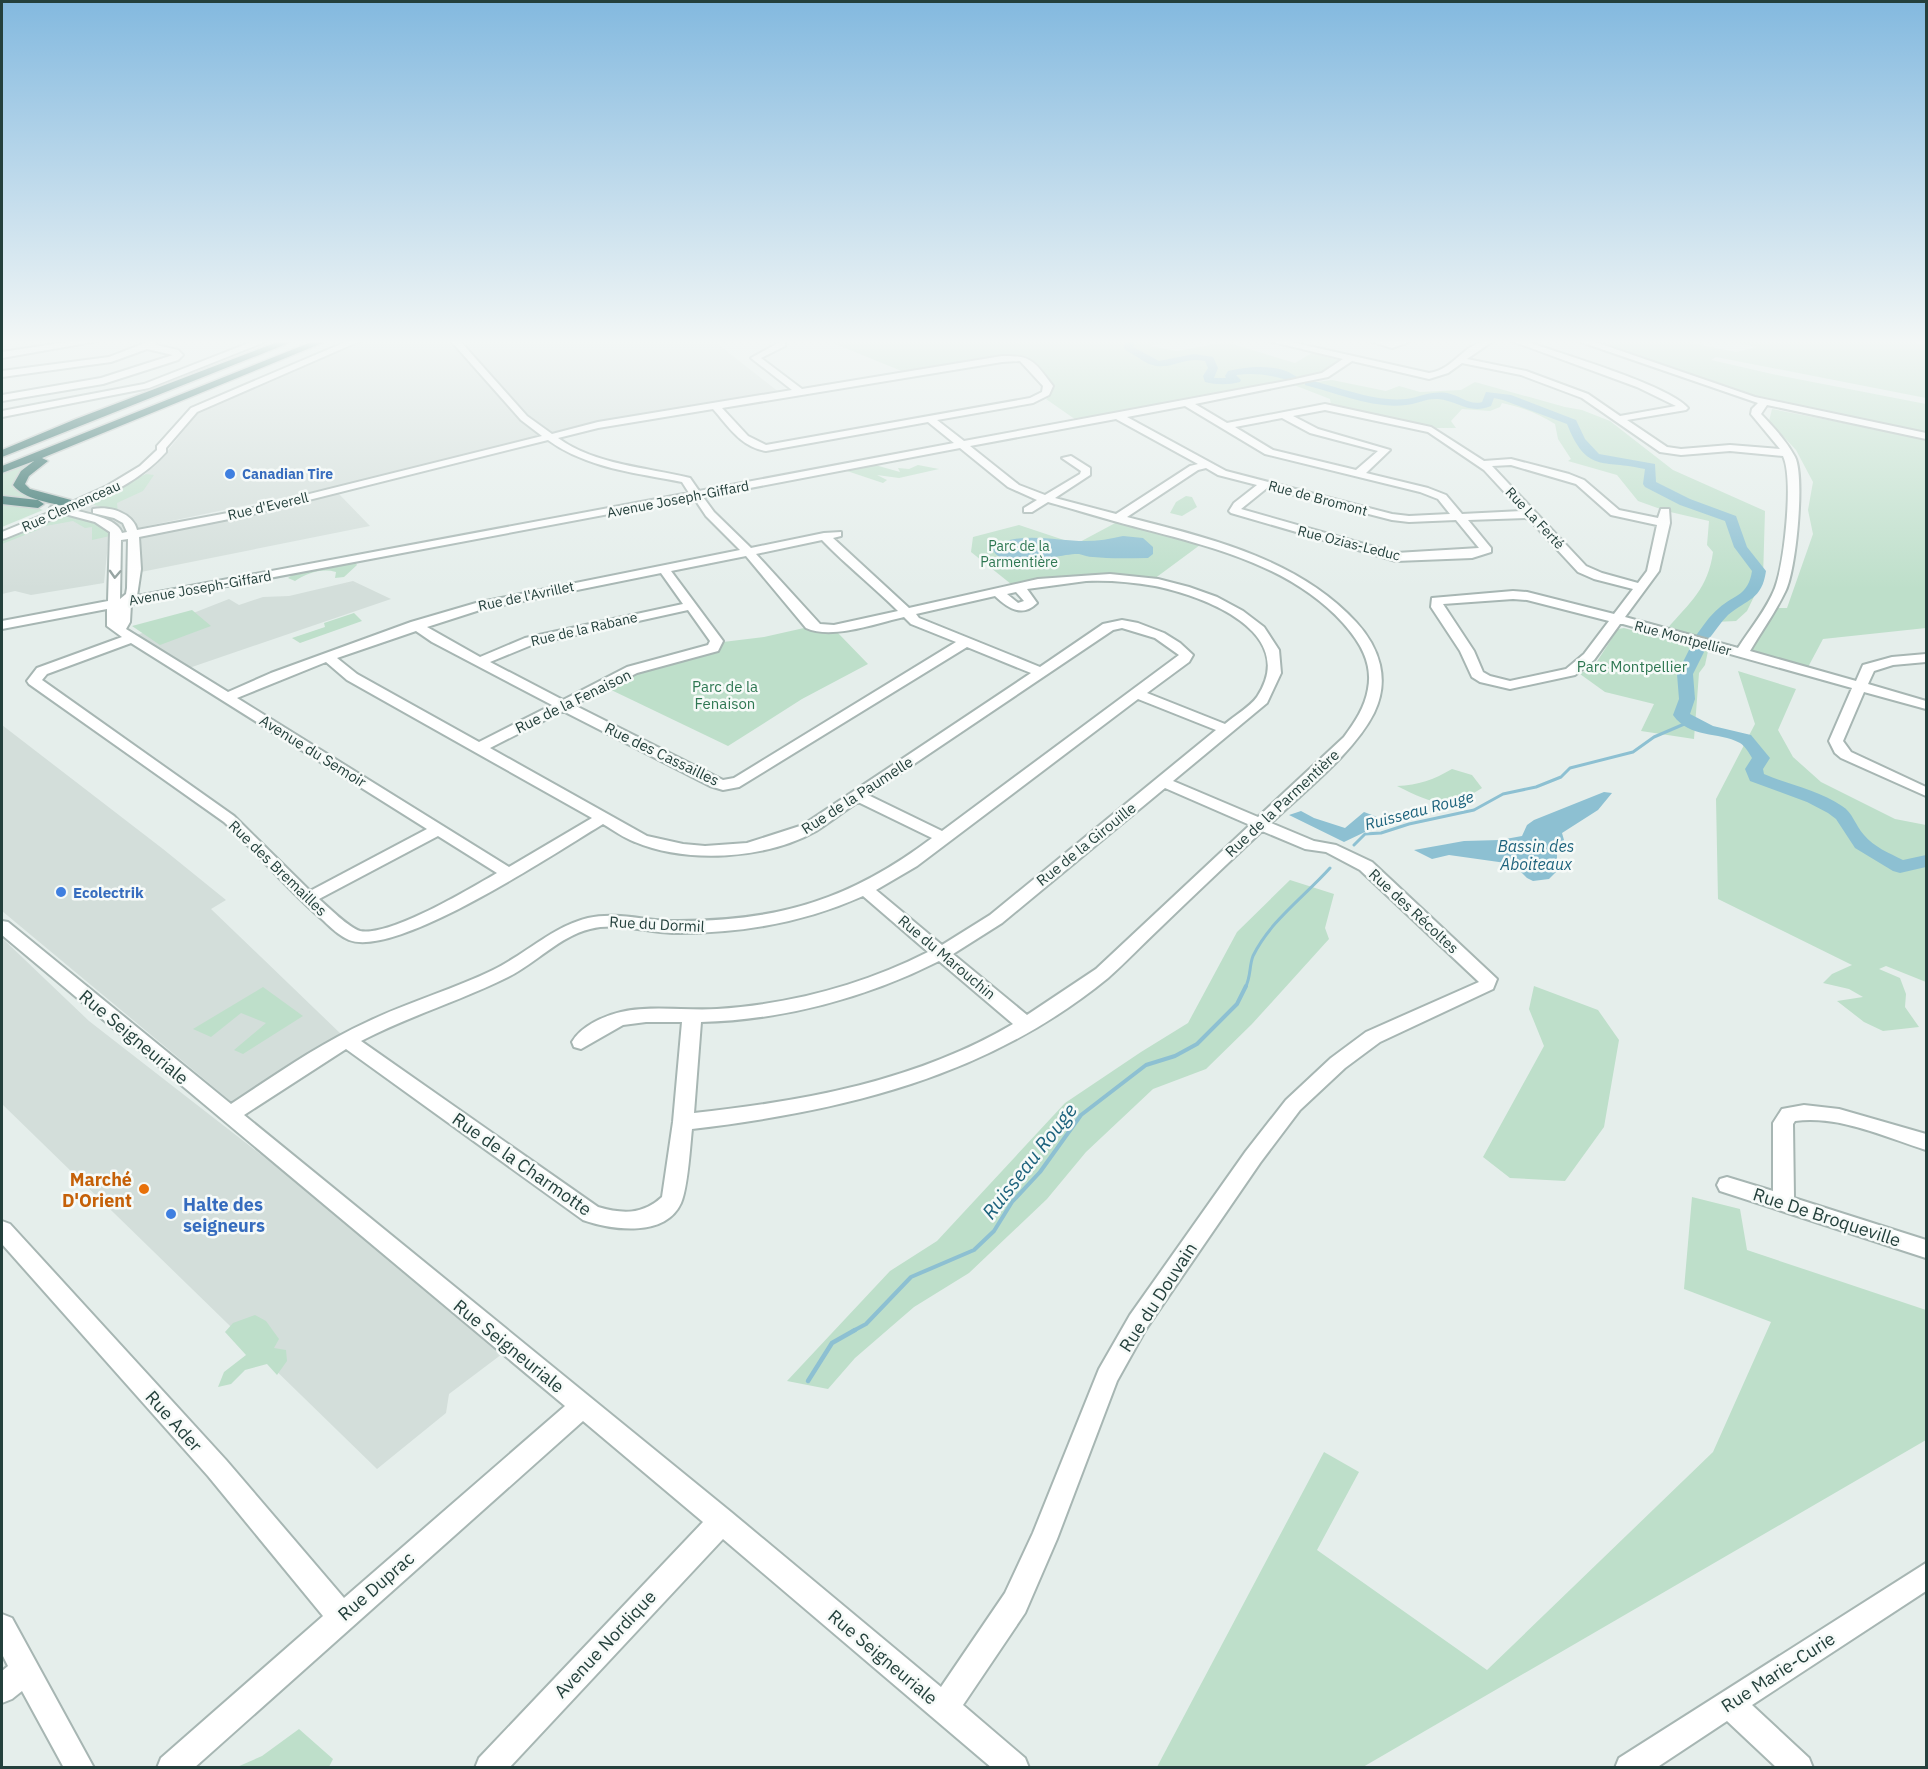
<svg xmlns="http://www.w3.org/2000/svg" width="1928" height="1769" viewBox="0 0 1928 1769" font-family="'IBM Plex Sans',sans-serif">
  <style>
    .built { fill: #d3deda }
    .green { fill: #bedfca }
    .water { fill: #8dc0d2 }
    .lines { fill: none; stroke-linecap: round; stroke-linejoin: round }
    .stream-far2 { stroke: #8dc0d2; stroke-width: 3 }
    .stream-far1 { stroke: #8dc0d2; stroke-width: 4 }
    .stream { stroke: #8dc0d2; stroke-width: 4.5 }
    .river { fill: #8dc0d2; fill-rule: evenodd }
    .minor-casing { stroke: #a7b6b3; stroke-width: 4 }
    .highway-casing { stroke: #c2cac8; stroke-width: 3 }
    .minor { fill: #fff; fill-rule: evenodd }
    .highway { fill: #2f6d67; fill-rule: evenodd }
    .oneway { stroke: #92a09e }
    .shop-dot { fill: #3f7fe0; stroke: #f6faf8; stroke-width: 2 }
    .food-dot { fill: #e8710a; stroke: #f6faf8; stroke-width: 2 }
    .labels { text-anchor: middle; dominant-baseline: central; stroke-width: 5; stroke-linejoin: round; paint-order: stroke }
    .far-shop-label { font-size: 14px; font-weight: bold; fill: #366cbe; stroke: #f6faf8; text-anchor: start }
    .far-street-label { font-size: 14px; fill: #24403c; stroke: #f6faf8 }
    .far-park-label { font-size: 14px; fill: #2e7752; stroke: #f6faf8 }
    .park-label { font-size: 15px; fill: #2e7752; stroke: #f6faf8 }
    .street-label { font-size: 15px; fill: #24403c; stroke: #f6faf8 }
    .shop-label { font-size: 15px; font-weight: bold; fill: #366cbe; stroke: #f6faf8; text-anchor: start }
    .water-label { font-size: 16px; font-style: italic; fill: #1d637d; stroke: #f6faf8 }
    .near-street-label { font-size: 18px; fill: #24403c; stroke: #f6faf8 }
    .near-food-label { font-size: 18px; font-weight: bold; fill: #c56008; stroke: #f6faf8; text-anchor: end }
    .near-shop-label { font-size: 18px; font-weight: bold; fill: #366cbe; stroke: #f6faf8; text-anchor: start }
    .near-water-label { font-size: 20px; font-style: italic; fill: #1d637d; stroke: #f6faf8 }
  </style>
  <rect width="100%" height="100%" fill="#e5eeeb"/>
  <!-- built -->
  <g class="built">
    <path d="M363,341H714L780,393L591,424L367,480L109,534L104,583L31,595L15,591L2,594V537L90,501L144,475L158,463L200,410L219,400Z"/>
    <path d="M338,493L370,526L141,572L140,539L142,537L229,520Z"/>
    <path d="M353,581L391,599L189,668L137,635L229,599L239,605L263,597L289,596Z"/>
    <path d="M2,725L163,849L226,900L211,909L342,1035L234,1104L2,911Z"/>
    <path d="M2,938L89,1021L510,1348L449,1394L446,1413L377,1469L2,1104Z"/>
  </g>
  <!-- green -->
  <g class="green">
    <path d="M828,341H1170L1150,346L1177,351L1226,342L1295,363L1312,353L1341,361L1314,377L1079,422L1046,399L1052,393V387L1028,357L1018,356L904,372Z"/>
    <path d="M1586,341H1681L1736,352L1757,347L1729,341H1906L1926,345V398L1716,357L1711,360L1772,374L1926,404V432L1755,396Z"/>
    <path d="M1332,380L1386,391L1399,386L1420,392L1461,390L1475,382L1565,407L1582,410L1610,421L1673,470L1765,511L1763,578L1747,611L1736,621L1715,622L1699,636L1667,629C1690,602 1708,589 1713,552L1707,545L1709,521L1666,511L1638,501L1617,475L1568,461L1571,459L1558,439L1555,424C1538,413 1521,407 1502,403L1500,407L1490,411L1462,409L1451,421L1456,428H1429L1331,405L1330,399L1294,385Z"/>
    <path d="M1772,409L1926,439V628L1823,639L1807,669L1755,655L1749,651L1778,608H1787L1813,534L1808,510L1813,482L1796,450L1769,421Z"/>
    <path d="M58,451L19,475L14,486L22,493L48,501L2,498V473Z"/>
    <path d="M875,465L900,472L898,468L909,469L918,465L939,469L899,478L877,475L887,480L883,483L844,470Z"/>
    <path d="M146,474L154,475L143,491L117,503L118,513L92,504L97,498Z"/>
    <path d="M1186,496L1192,497L1197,507L1182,516L1170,513L1176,502Z"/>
    <path d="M2,501H16L43,510L2,527Z"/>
    <path d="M66,515L98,524L109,531L110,536L92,540V527L85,528L73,521L40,527V529L2,544V538Z"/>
    <path d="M1119,521L1200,545L1154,579C1105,572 1060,575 1011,584L971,552L973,537L1019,525L1076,544Z"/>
    <path d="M354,560L357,565L344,577L335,578L336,572C322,568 307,573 295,581L288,578L295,573Z"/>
    <path d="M192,610L211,626L160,645L132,626Z"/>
    <path d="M354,613L362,621L300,643L292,638L325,627L324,623Z"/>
    <path d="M804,628L817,633H838L868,664L802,699L728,746L605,687L626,675L710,653L723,642L764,637Z"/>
    <path d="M1624,628L1708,651L1705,665L1699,673L1694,739L1641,731L1654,704L1605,692L1580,674L1596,663L1618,629Z"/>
    <path d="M1738,671L1796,689L1778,730L1793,757L1821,782L1895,819L1926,825V982L1886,966L1879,969L1900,978L1906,994L1905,1007L1919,1027L1883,1031L1864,1022L1837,1001L1863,997L1849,989L1823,983L1832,974L1852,965L1718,899L1716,799L1755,724Z"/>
    <path d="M1452,769L1472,775L1482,788C1447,810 1433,804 1397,786C1419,785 1433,780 1452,769Z"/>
    <path d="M1290,880L1334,894L1325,928L1329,939L1252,1024L1206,1069L1153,1089L1086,1152L1047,1199L969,1273L914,1307L855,1358L828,1389L787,1381L890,1271L937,1241L1065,1103L1141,1052L1188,1023L1237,932Z"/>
    <path d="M1534,986L1598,1010L1619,1040L1604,1127L1565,1181L1510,1178L1483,1157L1544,1046L1529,1009Z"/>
    <path d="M263,987L303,1016L243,1054L234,1050L266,1023L241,1013L211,1037L193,1029Z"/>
    <path d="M1692,1197L1740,1209L1747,1250L1926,1310V1440L1363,1767H1157L1324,1452L1359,1472L1317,1550L1487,1670L1713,1452L1771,1322L1684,1289Z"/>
    <path d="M255,1315L266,1321L279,1339L274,1348L286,1350L287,1361L277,1375L267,1364L245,1370L231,1384L218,1387L224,1372L246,1355L225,1332L233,1323Z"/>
    <path d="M299,1729L333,1759L329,1767H237L262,1756Z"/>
  </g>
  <!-- water -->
  <g class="water">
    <path d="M1123,536L1143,538L1153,547V554L1148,558C1130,558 1111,559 1093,557C1088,557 1084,555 1079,554C1059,553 1001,574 992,548C1016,530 1056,541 1085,541C1098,541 1110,539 1123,536Z"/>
    <path d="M1604,792L1612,793L1598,810L1562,833L1564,840L1557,851V871L1549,879L1533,881L1527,878L1513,864L1449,855L1432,859L1414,850L1464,841L1500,840L1522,836L1527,825L1534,820Z"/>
    <path d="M1301,811L1314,818L1345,828L1364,812L1388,821L1344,842L1289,815Z"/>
  </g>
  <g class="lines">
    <!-- stream-far2 -->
    <g class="stream-far2">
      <path d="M1354,845L1365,834L1381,833L1409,824L1474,810L1503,794L1536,787L1561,777L1570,768L1633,752L1654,737L1689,722"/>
      <path d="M1245,988C1251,978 1249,966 1253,956C1270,921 1304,897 1330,868"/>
    </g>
    <!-- stream-far1 -->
    <path class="stream-far1" d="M853,1331L866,1324L911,1277L974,1250L994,1231L1012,1202L1040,1172L1081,1115L1146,1065L1175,1056L1197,1044L1237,1004L1246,986"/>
    <!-- stream -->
    <path class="stream" d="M808,1381L832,1343L855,1330"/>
    <!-- river -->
    <g class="river">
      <path d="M1126,341H1136L1133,347L1159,361L1194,354L1213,357L1218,368L1214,378H1226L1225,376L1228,371C1249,366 1282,363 1299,379L1294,382C1274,376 1258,372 1236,375L1241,380L1240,382C1228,385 1217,385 1205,382L1203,376L1208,368L1205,361C1178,355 1166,378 1139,358C1133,354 1128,353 1123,347Z"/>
      <path d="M1309,380C1339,387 1374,402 1406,399C1422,397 1429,391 1447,393C1459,395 1470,406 1482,402L1486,392L1511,395L1576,420L1585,439L1599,454L1655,464L1656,482L1690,499L1736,516L1747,547L1766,571C1762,600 1747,599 1728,615C1720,623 1714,633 1707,641L1703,642L1707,646L1693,674L1695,699L1690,714L1713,726L1751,735L1770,758L1763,769L1764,774C1789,785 1819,790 1842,806C1853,813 1855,825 1864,835C1874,847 1889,853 1903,860L1926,855V867L1900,873L1893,871L1855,848L1836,819L1828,813L1807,802L1750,781L1745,769L1752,758C1749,753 1745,746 1740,743C1718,731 1690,739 1673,715L1679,699L1677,674L1691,646L1698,642L1694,638C1702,628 1709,616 1719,608C1735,594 1748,596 1752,571L1734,547L1725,521L1680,505L1645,487L1643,484L1645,469C1602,459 1587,474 1567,424L1503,400L1494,398L1491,406C1470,415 1458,401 1438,399C1426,398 1417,404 1406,405C1373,409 1337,393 1305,385V381Z"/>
    </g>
    <defs>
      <g id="minor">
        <path d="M74,341H98L2,358V352Z"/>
        <path d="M150,341H157L156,345L178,350L183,355L178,360L103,384L2,401V395L101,378L173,355L147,349L111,362L2,377V371L109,357Z"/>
        <path d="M254,341H267L149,388L2,417V411L144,384Z"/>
        <path d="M348,341H360L197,412L166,448V452C140,481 108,494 74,510C88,514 117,518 122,533L127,532L123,523L114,518L93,513V509C110,506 133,513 137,530L249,509L542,436L521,420L451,341H460L527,416L552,434L598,422L792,390L751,358L782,341L785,342V346L761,358L802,389L1002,356C1033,355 1035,363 1053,386L1049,395L1033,403L937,420L964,441L1291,380L1322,373L1343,359L1269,341H1286L1429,373C1457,369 1462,341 1493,341L1467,359L1526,371L1588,394L1620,416L1676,406L1637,387L1512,341H1525C1558,353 1669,385 1688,408L1686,410L1627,420L1667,447L1681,449L1730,445L1780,449L1751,414L1752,409L1758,403L1578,341H1592L1755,397L1926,433V439L1767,405L1761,414C1773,427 1786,440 1795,457C1805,477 1796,572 1785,592C1775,613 1761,632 1750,651L1856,681L1863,665L1892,657L1926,654V662L1893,665L1874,671L1868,684L1926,701V709L1864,692L1843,741L1851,752L1926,787V796L1841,758L1835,753L1829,741L1852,688L1623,624H1620L1594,660L1575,675L1510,689L1480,682L1472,677L1460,651L1431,607L1432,598L1513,591L1527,592L1614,614L1633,589L1594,579L1578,572L1528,518L1468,520L1491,548V552L1472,558L1396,561L1231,513L1229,511L1234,503L1257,485L1218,475L1206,468L1198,470L1127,517C1208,538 1297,558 1356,622C1380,648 1390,680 1374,713C1354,753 1303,792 1271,823L1314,841L1336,845L1372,862L1497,979L1493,989L1380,1042L1345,1068L1300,1110L1260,1163L1146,1329L1117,1381L1057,1539L1025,1613L963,1705L1025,1758L1029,1768H992L723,1539L509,1768H475L479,1758L703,1522L583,1421L194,1768H157L161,1758L323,1616L208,1476L2,1244V1221L10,1224L226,1460L344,1598L565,1406L2,935V921L8,922L231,1104C275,1075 319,1044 367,1022C408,1002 452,990 493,970C526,954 552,927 588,918C618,911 649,922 679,921C780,921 851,899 932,838L858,802C844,811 830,822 816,831C767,859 687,864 635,842C624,838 613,830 603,824C558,851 397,959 349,940C340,936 331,928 324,921C288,891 259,854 224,822L29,684L27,681L37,668L122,637L107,626V609L2,629V621L108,601L110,532L95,522L65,514L6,538L2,539V532L53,511L50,508L52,506H63L107,486L140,466L157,450V446L191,408ZM1020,361L1043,386L1042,392L1030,398L766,445L748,436L722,408L1002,362ZM1352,361L1429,379L1448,373L1462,363L1521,375L1582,398L1660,452L1681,455L1730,451L1783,456C1794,479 1784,564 1775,588C1767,609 1750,629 1738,648L1625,617L1659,571L1670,523L1669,509H1661L1658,518L1619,510L1584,480L1569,474L1511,459L1484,461L1431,427L1325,404L1227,423L1195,404L1328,377ZM1185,406L1265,454L1420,492L1438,499L1450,514L1409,516L1392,514L1226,471L1127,417ZM713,409C729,427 741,447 766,451L928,422L954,443L699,491L690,478C646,467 595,465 558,438L598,428ZM1325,410L1428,432L1484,470L1522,511L1462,514L1446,495L1428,488L1366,473L1390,450L1318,429L1293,416ZM1282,418L1310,433L1378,451L1356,470L1273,450L1235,427ZM1116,419L1198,464L1190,466L1116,514L1055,498L1090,475V468L1071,456L1062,458L1081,471L1080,474L1045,495L1019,485L970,446ZM548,440C586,468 637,473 682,482L689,493L137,596L141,569L139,537L249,515ZM960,448L1008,487L1037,500L1024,508V512H1032L1048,502C1070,508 1092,515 1114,521C1193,543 1285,559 1343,623C1360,642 1373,663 1368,689C1365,707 1355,722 1344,737L1258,817L1173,781L1267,703L1281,673L1279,650L1264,627L1243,611L1217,597L1189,587L1158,579L1110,574L1038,579L909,608L833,538L841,536V532L824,533L751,548L714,512L703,497ZM1511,465L1576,484L1611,515L1657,525L1647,571L1638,583L1602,573L1586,566L1492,466ZM1267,488L1392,520L1409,522L1456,520L1479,548L1396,553L1241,509ZM694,498L706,516L740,550L476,603L411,622L271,673L228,692L126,629L130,622L131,604ZM128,539L127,588L126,594L120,599L121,540ZM822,540C846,565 873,586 898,611L834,625L820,624L756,554ZM746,556L806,628C832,640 877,623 904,617L911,624L956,642L734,778L723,780L574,705L637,673L718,651L723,641L671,571ZM661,573L683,604L525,638L480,657L427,627L483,609ZM1086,581C1109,580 1132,582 1155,586C1204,596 1300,632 1257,697C1250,707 1234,716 1225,724L1147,693L1189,662L1193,655L1180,643L1164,633L1138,623L1122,620L1103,624L1040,667L919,618L916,614L995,596C1008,608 1022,618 1037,603L1027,589ZM1016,592L1024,601L1018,603L1007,594ZM1513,599L1527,600L1609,621L1584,654L1566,669L1510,681L1490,676L1483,672L1474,651L1443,604ZM688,610L710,641L708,645L627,667L563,700L490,662L534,644ZM1122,628L1155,638L1179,655L942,831L868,795L1113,630ZM416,631L432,642L552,705L479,742L357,674L337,658ZM131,643L427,829L310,891L234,816L42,680L47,674ZM967,647L1031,673L803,825L747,843L705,846L683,844L647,836L490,748L563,711L710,786L723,790L739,787ZM326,662L347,680L592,818L509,867L237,698ZM1138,699L1216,730L990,915L942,945L876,890L917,866ZM1165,788L1250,825L1096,969L1027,1015L953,954L1002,923ZM1262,831L1305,849L1326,852L1360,870L1479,982L1366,1032L1331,1058L1286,1100L1246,1151L1130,1315L1099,1369L1033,1533L1005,1593L941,1687L731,1512L244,1115L346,1049L583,1220C612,1230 665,1238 681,1203C688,1187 690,1147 692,1129C844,1111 987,1077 1108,978C1126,962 1143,944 1160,928C1194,895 1228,863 1262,831ZM438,836L497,873C469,889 390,937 360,931C349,928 328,907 319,899ZM863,896L928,952C863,985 791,1004 717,1009C686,1011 652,1005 621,1012C604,1016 581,1026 572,1042L574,1047L581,1049L623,1025L646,1022H682L673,1122L662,1197C643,1215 622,1214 598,1207L361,1041C409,1016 460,1001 508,977C535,964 560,936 590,929C617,922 645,932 672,933C737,934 803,923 863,896ZM939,961L1013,1024C916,1081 805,1101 694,1113L701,1022C783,1020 866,998 939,961Z"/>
        <path d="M1370,341H1411L1392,348Z"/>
        <path d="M1804,1105L1839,1109L1926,1134V1150C1885,1137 1839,1115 1795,1121L1793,1124L1794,1198L1926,1240V1258L1720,1191L1717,1185L1720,1179L1727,1177L1773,1191V1123L1782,1109Z"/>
        <path d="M1926,1563V1591L1752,1705L1809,1758L1813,1768H1777L1727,1721L1656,1768H1615L1619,1758Z"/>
        <path d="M2,1614L12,1618L94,1768H64L22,1691L12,1699L2,1703V1671L8,1666L2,1654Z"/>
      </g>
      <g id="highway">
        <path d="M280,341H294L2,457V450L76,419Z"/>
        <path d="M314,341H327L42,458L48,461L29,476L25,484L30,489L71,500V506L67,507C49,502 25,500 13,485L21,471L34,461L2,473V466Z"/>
        <path d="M2,496L38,500L44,504L38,508L2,504Z"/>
      </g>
    </defs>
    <!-- minor casing -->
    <use href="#minor" class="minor-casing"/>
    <!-- highway casing -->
    <use href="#highway" class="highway-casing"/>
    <!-- minor -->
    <use href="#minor" class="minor"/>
    <!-- highway -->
    <use href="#highway" class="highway"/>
  </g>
  <!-- one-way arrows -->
  <defs><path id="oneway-chevron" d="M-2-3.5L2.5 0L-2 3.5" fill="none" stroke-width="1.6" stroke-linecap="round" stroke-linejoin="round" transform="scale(1.5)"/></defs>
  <use class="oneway" href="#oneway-chevron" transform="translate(115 574) rotate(93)"/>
  <!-- sky -->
  <linearGradient id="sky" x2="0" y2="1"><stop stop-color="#83b9df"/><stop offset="0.58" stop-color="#f3f7f6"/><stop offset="1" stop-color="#f3f7f6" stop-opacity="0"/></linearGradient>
  <rect width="1928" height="589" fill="url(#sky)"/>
  <!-- markers -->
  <g class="shop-dot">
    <circle cx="230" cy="474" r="6"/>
    <circle cx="61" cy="892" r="6"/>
    <circle cx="171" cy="1214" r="6"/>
  </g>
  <circle class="food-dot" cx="144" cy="1189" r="6"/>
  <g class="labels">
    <!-- far-shop labels -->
    <g class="far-shop-label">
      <text x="242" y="474">Canadian Tire</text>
    </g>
    <!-- far-street labels -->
    <g class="far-street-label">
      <text transform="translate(1318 498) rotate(15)">Rue de Bromont</text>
      <text transform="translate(678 499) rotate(-11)">Avenue Joseph-Giffard</text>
      <text transform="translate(71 506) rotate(-24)">Rue Clemenceau</text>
      <text transform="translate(268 506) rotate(-13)">Rue d'Everell</text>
      <text transform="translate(1535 518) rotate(47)">Rue La Ferté</text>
      <text transform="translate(1349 543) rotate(14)">Rue Ozias-Leduc</text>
      <text transform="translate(200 588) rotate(-10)">Avenue Joseph-Giffard</text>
      <text transform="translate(526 596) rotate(-12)">Rue de l'Avrillet</text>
      <text transform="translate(584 629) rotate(-13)">Rue de la Rabane</text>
      <text transform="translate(1683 638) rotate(15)">Rue Montpellier</text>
    </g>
    <!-- far-park labels -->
    <g class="far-park-label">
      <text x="1019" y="546">Parc de la<tspan x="1019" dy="16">Parmentière</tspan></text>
    </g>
    <!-- park labels -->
    <g class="park-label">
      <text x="1632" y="666">Parc Montpellier</text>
      <text x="725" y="686">Parc de la<tspan x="725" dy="17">Fenaison</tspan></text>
    </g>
    <!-- street labels -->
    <g class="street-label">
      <text transform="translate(573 701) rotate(-26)">Rue de la Fenaison</text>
      <text transform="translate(313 751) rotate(32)">Avenue du Semoir</text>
      <text transform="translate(662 754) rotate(26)">Rue des Cassailles</text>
      <text transform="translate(857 795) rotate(-33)">Rue de la Paumelle</text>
      <text transform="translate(1282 803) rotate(-43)">Rue de la Parmentière</text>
      <text transform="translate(1086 844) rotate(-39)">Rue de la Girouille</text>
      <text transform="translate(278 868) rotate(44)">Rue des Bremailles</text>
      <text transform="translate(1414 911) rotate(43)">Rue des Récoltes</text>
      <text transform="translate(657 924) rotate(3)">Rue du Dormil</text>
      <text transform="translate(947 957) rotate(40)">Rue du Marouchin</text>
    </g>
    <!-- shop labels -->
    <g class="shop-label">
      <text x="73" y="892">Ecolectrik</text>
    </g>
    <!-- water labels -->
    <g class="water-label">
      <text transform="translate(1419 810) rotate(-15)">Ruisseau Rouge</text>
      <text x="1536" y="846">Bassin des<tspan x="1536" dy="18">Aboiteaux</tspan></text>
    </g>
    <!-- near-street labels -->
    <g class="near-street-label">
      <text transform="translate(134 1037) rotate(40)">Rue Seigneuriale</text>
      <text transform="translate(522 1164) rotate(35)">Rue de la Charmotte</text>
      <text transform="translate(1827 1217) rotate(18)">Rue De Broqueville</text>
      <text transform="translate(1158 1297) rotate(-57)">Rue du Douvain</text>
      <text transform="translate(509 1346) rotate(39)">Rue Seigneuriale</text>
      <text transform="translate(174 1421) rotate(48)">Rue Ader</text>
      <text transform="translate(376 1586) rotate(-41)">Rue Duprac</text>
      <text transform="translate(605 1644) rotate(-47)">Avenue Nordique</text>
      <text transform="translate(883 1657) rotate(40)">Rue Seigneuriale</text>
      <text transform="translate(1778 1672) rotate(-33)">Rue Marie-Curie</text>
    </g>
    <!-- near-food labels -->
    <g class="near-food-label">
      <text x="132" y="1179">Marché<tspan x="132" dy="21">D'Orient</tspan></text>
    </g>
    <!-- near-shop labels -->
    <g class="near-shop-label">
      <text x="183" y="1204">Halte des<tspan x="183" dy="21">seigneurs</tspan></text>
    </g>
    <!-- near-water labels -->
    <g class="near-water-label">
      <text transform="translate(1029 1161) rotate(-52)">Ruisseau Rouge</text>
    </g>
  </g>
  <!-- border -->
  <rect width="1928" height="1769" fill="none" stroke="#24403c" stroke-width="6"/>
</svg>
